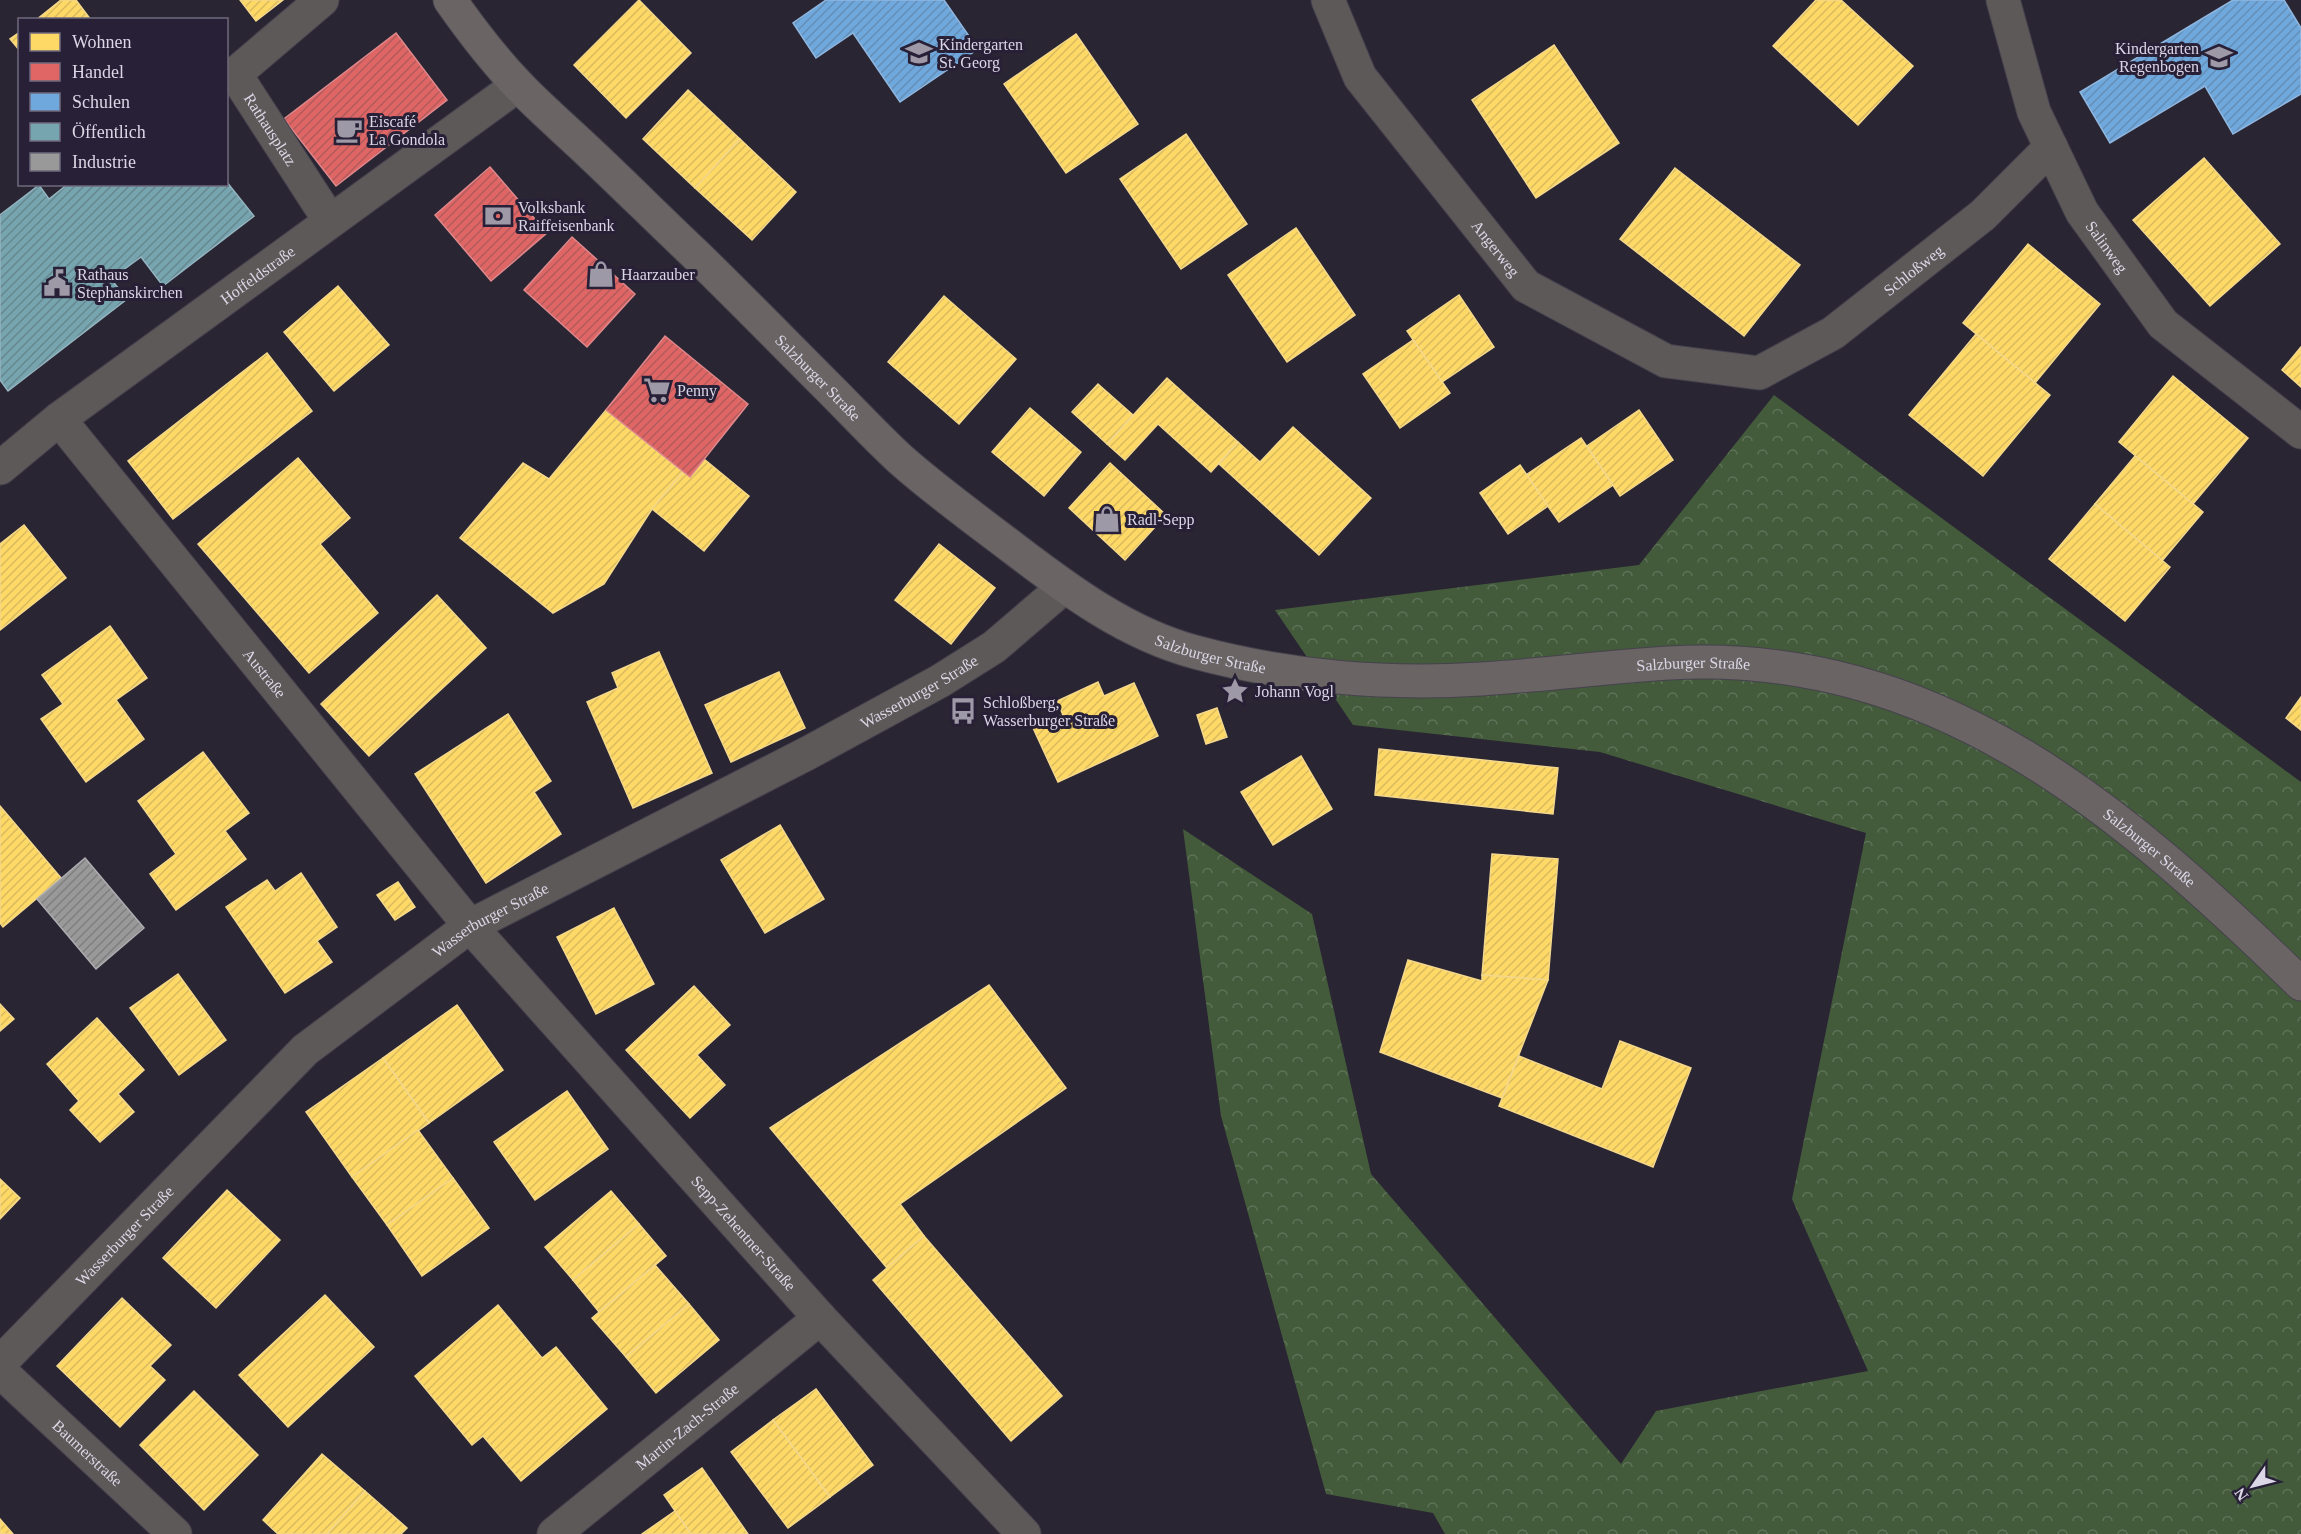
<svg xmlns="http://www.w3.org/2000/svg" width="2301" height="1534" viewBox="0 0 2301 1534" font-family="Georgia,serif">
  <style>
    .forest { fill: url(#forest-crowns) }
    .homes { fill: url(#homes-hatch); stroke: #f4d88c; stroke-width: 1.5 }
    .shops { fill: url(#shops-hatch); stroke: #de888c; stroke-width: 1.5 }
    .schools { fill: url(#schools-hatch); stroke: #8fb6df; stroke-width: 1.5 }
    .public { fill: url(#public-hatch); stroke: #94b4c0; stroke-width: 1.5 }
    .industry { fill: url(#industry-hatch); stroke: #adacb0; stroke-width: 1.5 }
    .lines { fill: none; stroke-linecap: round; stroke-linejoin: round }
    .pedestrian-casing { stroke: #46424e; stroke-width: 35 }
    .minor-casing { stroke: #46424e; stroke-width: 35 }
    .secondary-casing { stroke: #46424e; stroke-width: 35 }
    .pedestrian { stroke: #5d5959; stroke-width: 33 }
    .minor { stroke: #5d5959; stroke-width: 33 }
    .secondary { stroke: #6a6464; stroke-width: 33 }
    .labels { text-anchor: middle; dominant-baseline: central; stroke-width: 6; stroke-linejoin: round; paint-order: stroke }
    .poi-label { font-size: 16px; fill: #dbd7e6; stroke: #272037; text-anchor: start }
    .street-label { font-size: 16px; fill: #dbd7e6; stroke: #272037 }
  </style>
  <defs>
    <pattern id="forest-crowns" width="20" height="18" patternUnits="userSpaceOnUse" patternTransform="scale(1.5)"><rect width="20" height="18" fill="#435b3b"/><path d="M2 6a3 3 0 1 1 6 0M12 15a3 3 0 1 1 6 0" fill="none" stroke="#5e7257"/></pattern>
    <pattern id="homes-hatch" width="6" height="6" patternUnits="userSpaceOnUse" patternTransform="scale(1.5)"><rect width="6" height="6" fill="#ffd966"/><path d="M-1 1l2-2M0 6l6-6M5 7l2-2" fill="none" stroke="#d9ba5f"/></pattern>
    <pattern id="shops-hatch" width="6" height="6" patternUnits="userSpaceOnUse" patternTransform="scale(1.5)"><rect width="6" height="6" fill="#e06666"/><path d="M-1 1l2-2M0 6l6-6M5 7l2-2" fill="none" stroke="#b15b5c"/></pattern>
    <pattern id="schools-hatch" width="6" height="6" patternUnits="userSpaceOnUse" patternTransform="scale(1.5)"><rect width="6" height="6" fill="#6fa8dc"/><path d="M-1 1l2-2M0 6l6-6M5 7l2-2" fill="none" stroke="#648eb6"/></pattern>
    <pattern id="public-hatch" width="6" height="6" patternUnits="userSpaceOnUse" patternTransform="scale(1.5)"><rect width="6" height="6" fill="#76a5af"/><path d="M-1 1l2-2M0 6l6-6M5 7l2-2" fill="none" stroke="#66878f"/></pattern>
    <pattern id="industry-hatch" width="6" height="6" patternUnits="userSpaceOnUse" patternTransform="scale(1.5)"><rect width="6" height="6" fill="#999"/><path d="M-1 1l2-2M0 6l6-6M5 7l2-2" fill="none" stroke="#7f7e80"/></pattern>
  </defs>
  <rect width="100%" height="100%" fill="#292532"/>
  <!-- forest -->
  <path class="forest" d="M1774,395L2301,782V1534H1445L1433,1513L1326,1494L1221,1116L1183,829L1312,914L1371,1174L1621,1464L1656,1411L1868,1371L1792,1199L1866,833L1600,752L1353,725L1275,610L1639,565Z"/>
  <!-- homes -->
  <g class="homes">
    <path d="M61,0H76L91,20H36Z"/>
    <path d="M240,0H283L256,21Z"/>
    <path d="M639,0L691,53L626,118L574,65Z"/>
    <path d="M1816,0H1841L1913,66L1858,125L1773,46Z"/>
    <path d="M20,32V51L10,39Z"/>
    <path d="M1076,34L1138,124L1066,173L1004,84Z"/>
    <path d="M1554,45L1619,143L1536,198L1472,100Z"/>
    <path d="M688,90L740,139L695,188L643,139Z"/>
    <path d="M1186,134L1247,224L1181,269L1120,179Z"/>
    <path d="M740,139L796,192L752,240L695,188Z"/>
    <path d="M2204,158L2280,244L2210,306L2133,220Z"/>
    <path d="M1675,168L1800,265L1744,336L1620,239Z"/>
    <path d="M1296,228L1355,315L1287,362L1228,275Z"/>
    <path d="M2028,244L2100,304L2035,383L1963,323Z"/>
    <path d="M338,286L389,345L334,391L284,332Z"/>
    <path d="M1459,295L1494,347L1442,382L1407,331Z"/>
    <path d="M944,296L1016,359L959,424L888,362Z"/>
    <path d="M1976,334L2050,395L1983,476L1909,415Z"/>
    <path d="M1413,340L1450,393L1400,428L1363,374Z"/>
    <path d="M2301,347V387L2282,370Z"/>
    <path d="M267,353L312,411L173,519L128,461Z"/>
    <path d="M2173,376L2248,438L2193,504L2119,442Z"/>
    <path d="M1167,378L1238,442L1211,472L1158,424L1125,460L1107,444Z"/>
    <path d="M1098,384L1133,415L1107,444L1072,412Z"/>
    <path d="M1030,408L1081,452L1044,496L992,452Z"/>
    <path d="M606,410L683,472L652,509L604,584L553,613L460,538L523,463L549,479Z"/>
    <path d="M1639,410L1673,460L1620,496L1587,446Z"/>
    <path d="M1293,427L1371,498L1319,555L1219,464L1238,442L1260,462Z"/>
    <path d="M1581,438L1613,485L1559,522L1526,475Z"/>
    <path d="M2135,456L2203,512L2162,561L2095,504Z"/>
    <path d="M298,458L350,518L320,544L378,613L309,673L198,544Z"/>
    <path d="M704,459L749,496L704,551L652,509L683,472L690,477Z"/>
    <path d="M1110,463L1166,515L1125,560L1069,508Z"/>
    <path d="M1520,465L1548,506L1508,534L1480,493Z"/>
    <path d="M2095,504L2170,567L2125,621L2049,559Z"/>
    <path d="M24,525L66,578L0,630V544Z"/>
    <path d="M939,544L995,588L951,644L895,600Z"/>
    <path d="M437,595L486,648L369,756L321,704Z"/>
    <path d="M110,626L147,678L116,700L144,739L86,782L41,719L63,704L42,675Z"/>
    <path d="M659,652L712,773L633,808L587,702L618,688L612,673Z"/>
    <path d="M779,672L805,728L731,762L705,705Z"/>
    <path d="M1098,682L1104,696L1134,683L1158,736L1058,782L1033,728L1063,715L1057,701Z"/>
    <path d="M2301,697V730L2286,718Z"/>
    <path d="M1217,708L1227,737L1206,744L1197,715Z"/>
    <path d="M508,714L551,781L534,792L561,834L486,883L415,774Z"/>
    <path d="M1379,749L1558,768L1553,814L1375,795Z"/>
    <path d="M203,752L249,813L225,831L246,859L176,910L150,874L176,854L138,801Z"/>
    <path d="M1301,756L1332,809L1273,845L1241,792Z"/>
    <path d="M0,806L61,878L3,927L0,923Z"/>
    <path d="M780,825L824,899L765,933L721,860Z"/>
    <path d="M1492,854L1558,859L1548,980L1482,975Z"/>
    <path d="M301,873L337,927L317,941L332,962L285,993L226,907L267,880L275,891Z"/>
    <path d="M398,882L415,907L395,920L377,895Z"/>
    <path d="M614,908L654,984L596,1014L557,937Z"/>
    <path d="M1408,960L1482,981V975L1548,980L1502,1098L1380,1052Z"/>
    <path d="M178,974L226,1040L179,1075L130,1008Z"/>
    <path d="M989,985L1066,1088L900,1204L924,1236L887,1268L770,1128Z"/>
    <path d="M694,986L730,1025L697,1055L725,1085L690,1118L626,1050Z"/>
    <path d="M0,1004L14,1019L0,1031Z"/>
    <path d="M457,1005L503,1070L429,1123L383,1058Z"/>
    <path d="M97,1018L144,1070L118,1094L134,1112L100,1142L70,1110L79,1101L47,1064Z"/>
    <path d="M1620,1041L1691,1068L1653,1167L1499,1106L1519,1056L1602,1089Z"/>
    <path d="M383,1058L429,1123L352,1177L306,1112Z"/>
    <path d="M567,1091L608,1149L535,1200L494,1142Z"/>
    <path d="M418,1130L453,1178L387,1225L352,1177Z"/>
    <path d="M453,1178L489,1228L422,1276L387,1225Z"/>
    <path d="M0,1179L20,1198L0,1219Z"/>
    <path d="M227,1190L280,1240L216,1308L163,1258Z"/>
    <path d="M611,1191L639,1224L573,1280L545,1247Z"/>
    <path d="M639,1224L666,1256L599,1312L573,1280Z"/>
    <path d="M924,1236L1062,1396L1011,1441L873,1280Z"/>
    <path d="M655,1265L689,1304L626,1357L592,1318Z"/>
    <path d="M325,1295L374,1347L288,1427L239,1375Z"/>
    <path d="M122,1298L171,1345L150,1366L165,1380L120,1427L57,1366Z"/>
    <path d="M689,1304L719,1340L656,1393L626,1357Z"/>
    <path d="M498,1305L542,1358L556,1347L607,1409L521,1481L483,1436L472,1445L415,1376Z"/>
    <path d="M816,1389L873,1465L830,1497L773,1420Z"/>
    <path d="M194,1391L258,1455L204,1510L140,1445Z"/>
    <path d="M773,1420L830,1497L788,1528L731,1452Z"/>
    <path d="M322,1454L365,1491L327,1534H278L263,1520Z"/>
    <path d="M702,1468L748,1534H691L664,1495Z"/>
    <path d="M365,1491L407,1528L401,1534H327Z"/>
    <path d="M675,1511L691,1534H642Z"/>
    <path d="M0,1519L13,1534H0Z"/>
  </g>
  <!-- shops -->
  <g class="shops">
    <path d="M396,33L447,100L336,186L284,119Z"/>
    <path d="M490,167L547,233L491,281L435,215Z"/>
    <path d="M572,237L635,294L587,347L524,290Z"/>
    <path d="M665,336L748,404L690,477L606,410Z"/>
  </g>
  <!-- schools -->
  <g class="schools">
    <path d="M826,0H944L978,49L900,102L853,33L816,58L793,23Z"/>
    <path d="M2233,0H2284L2301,28V94L2233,134L2205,86L2110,143L2080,92Z"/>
  </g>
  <!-- public -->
  <path class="public" d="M226,181L254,216L163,286L141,257L111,279L127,299L8,391L0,380V215L39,185L49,199L68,184H226Z"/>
  <!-- industry -->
  <path class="industry" d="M85,858L144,928L96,969L37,899Z"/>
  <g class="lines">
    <defs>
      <g id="pedestrian">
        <path id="s1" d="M322,0L235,74L330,221"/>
      </g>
      <g id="minor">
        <path id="s2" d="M1328,0L1360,77L1526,286L1666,361L1759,373L1833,333L1983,215L2051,147"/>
        <path id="s3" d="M2003,0L2034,112L2082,212L2163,324L2301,432"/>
        <path id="s4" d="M59,419L470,926L820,1318L1024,1534"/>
        <path id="s5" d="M0,468L59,419L518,85"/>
        <path id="s6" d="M0,1363L305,1050L470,926L808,753L940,681L994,647L1064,587"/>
        <path id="s7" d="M0,1371L175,1534"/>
        <path id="s8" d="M554,1534L820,1318"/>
      </g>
      <g id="secondary">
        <path id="s9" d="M450,0C471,30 494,60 519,86C542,110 568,132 592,155C627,188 661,222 696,255C741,299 785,344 829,388C853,412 876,437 900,459C936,491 975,519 1013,548C1068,590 1127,634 1195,652C1287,677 1387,685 1481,679C1544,675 1606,667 1669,663C1936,648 2122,810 2301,984"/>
      </g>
    </defs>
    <!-- pedestrian casing -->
    <use href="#pedestrian" class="pedestrian-casing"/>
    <!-- minor casing -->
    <use href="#minor" class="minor-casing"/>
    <!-- secondary casing -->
    <use href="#secondary" class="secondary-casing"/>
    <!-- pedestrian -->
    <use href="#pedestrian" class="pedestrian"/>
    <!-- minor -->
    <use href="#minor" class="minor"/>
    <!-- secondary -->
    <use href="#secondary" class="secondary"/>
  </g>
  <!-- icons -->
  <defs>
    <symbol id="school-bare" viewBox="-9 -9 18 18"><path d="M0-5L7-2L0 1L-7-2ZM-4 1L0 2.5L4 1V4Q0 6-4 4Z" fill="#9d99a7" stroke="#272037" stroke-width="2.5" paint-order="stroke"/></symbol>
    <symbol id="cafe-bare" viewBox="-9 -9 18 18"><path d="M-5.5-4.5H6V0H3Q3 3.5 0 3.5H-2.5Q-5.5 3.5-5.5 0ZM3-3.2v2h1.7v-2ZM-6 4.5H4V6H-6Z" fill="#9d99a7" stroke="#272037" stroke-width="2.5" paint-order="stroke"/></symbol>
    <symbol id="bank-bare" viewBox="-9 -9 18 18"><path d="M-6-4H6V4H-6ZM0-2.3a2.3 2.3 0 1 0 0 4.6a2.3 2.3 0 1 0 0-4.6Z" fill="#9d99a7" stroke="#272037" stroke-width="2.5" paint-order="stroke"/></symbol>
    <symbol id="shop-bare" viewBox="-9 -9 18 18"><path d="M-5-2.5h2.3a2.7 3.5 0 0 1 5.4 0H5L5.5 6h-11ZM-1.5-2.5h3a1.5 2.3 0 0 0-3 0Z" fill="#9d99a7" stroke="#272037" stroke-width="2.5" paint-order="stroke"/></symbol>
    <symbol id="civic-bare" viewBox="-9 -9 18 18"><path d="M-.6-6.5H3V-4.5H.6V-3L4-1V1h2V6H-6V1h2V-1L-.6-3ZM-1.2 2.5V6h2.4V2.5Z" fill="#9d99a7" stroke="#272037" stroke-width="2.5" paint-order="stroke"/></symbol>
    <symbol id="supermarket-bare" viewBox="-9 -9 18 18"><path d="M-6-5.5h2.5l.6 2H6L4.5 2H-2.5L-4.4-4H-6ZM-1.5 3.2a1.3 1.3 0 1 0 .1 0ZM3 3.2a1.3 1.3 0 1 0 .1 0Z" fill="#9d99a7" stroke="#272037" stroke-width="2.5" paint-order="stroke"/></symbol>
    <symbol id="sight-bare" viewBox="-9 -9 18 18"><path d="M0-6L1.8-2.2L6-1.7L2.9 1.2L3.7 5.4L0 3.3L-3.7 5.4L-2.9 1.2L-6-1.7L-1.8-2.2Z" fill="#9d99a7" stroke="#272037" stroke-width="2.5" paint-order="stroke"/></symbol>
    <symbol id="bus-bare" viewBox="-9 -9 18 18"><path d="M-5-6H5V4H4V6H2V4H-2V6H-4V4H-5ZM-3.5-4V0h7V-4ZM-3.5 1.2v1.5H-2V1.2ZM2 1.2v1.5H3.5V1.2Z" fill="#9d99a7" stroke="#272037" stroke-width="2.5" paint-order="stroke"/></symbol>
  </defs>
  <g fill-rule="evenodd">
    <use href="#school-bare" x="900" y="34" width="38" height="38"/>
    <use href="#school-bare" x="2200" y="38" width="38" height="38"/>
    <use href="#cafe-bare" x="330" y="111" width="38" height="38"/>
    <use href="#bank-bare" x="479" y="197" width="38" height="38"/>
    <use href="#shop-bare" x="582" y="255" width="38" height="38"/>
    <use href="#civic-bare" x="38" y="264" width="38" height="38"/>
    <use href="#supermarket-bare" x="638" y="371" width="38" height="38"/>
    <use href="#shop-bare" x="1088" y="500" width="38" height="38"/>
    <use href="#sight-bare" x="1216" y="672" width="38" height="38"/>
    <use href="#bus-bare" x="944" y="692" width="38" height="38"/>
  </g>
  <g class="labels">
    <!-- poi labels -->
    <g class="poi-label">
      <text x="939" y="44">Kindergarten<tspan x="939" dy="18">St. Georg</tspan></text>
      <text x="2199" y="48" text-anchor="end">Kindergarten<tspan x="2199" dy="18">Regenbogen</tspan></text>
      <text x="369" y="121">Eiscafé<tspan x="369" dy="18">La Gondola</tspan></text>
      <text x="518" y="207">Volksbank<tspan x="518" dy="18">Raiffeisenbank</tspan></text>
      <text x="77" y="274">Rathaus<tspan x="77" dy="18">Stephanskirchen</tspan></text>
      <text x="621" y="274">Haarzauber</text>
      <text x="677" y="390">Penny</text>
      <text x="1127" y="519">Radl-Sepp</text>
      <text x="1255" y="691">Johann Vogl</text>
      <text x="983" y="702">Schloßberg,<tspan x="983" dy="18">Wasserburger Straße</tspan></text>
    </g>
    <!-- street labels -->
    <g class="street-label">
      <text stroke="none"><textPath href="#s1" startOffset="180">Rathausplatz</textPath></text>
      <text stroke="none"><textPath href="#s3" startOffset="270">Salinweg</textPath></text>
      <text stroke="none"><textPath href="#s2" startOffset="302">Angerweg</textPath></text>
      <text stroke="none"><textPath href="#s2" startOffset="789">Schloßweg</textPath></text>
      <text stroke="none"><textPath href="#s5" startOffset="322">Hoffeldstraße</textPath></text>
      <text stroke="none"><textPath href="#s9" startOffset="528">Salzburger Straße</textPath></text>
      <text stroke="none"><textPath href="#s9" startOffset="1014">Salzburger Straße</textPath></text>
      <text stroke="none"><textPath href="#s9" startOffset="1500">Salzburger Straße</textPath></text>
      <text stroke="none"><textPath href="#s4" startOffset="327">Austraße</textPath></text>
      <text stroke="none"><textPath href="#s6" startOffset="1150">Wasserburger Straße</textPath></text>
      <text stroke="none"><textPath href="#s9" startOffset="2004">Salzburger Straße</textPath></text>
      <text stroke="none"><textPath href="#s6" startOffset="664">Wasserburger Straße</textPath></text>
      <text stroke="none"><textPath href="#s4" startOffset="1064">Sepp-Zehentner-Straße</textPath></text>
      <text stroke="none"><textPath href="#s6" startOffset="178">Wasserburger Straße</textPath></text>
      <text stroke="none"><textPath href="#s8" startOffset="171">Martin-Zach-Straße</textPath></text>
      <text stroke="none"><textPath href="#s7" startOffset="120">Baumerstraße</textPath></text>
    </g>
  </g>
  <!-- legend -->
  <rect x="18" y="18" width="210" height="168" fill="#272037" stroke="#6f697d" stroke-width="1.5"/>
  <rect x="30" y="33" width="30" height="18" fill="#ffd966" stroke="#6f697d" stroke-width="1.5"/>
  <text x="72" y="48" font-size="18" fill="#dbd7e6">Wohnen</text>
  <rect x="30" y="63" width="30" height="18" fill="#e06666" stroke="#6f697d" stroke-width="1.5"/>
  <text x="72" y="78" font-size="18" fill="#dbd7e6">Handel</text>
  <rect x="30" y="93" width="30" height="18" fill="#6fa8dc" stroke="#6f697d" stroke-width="1.5"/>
  <text x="72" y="108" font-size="18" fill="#dbd7e6">Schulen</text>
  <rect x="30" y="123" width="30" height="18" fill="#76a5af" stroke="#6f697d" stroke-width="1.5"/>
  <text x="72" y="138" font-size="18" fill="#dbd7e6">Öffentlich</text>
  <rect x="30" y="153" width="30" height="18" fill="#999999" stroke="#6f697d" stroke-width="1.5"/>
  <text x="72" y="168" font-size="18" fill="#dbd7e6">Industrie</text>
  <!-- north arrow -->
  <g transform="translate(2253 1486) rotate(235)" stroke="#272037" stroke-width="4.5" paint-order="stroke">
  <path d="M0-4.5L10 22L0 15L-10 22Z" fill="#dbd7e6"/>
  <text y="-9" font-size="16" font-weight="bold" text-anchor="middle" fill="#dbd7e6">N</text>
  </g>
</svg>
